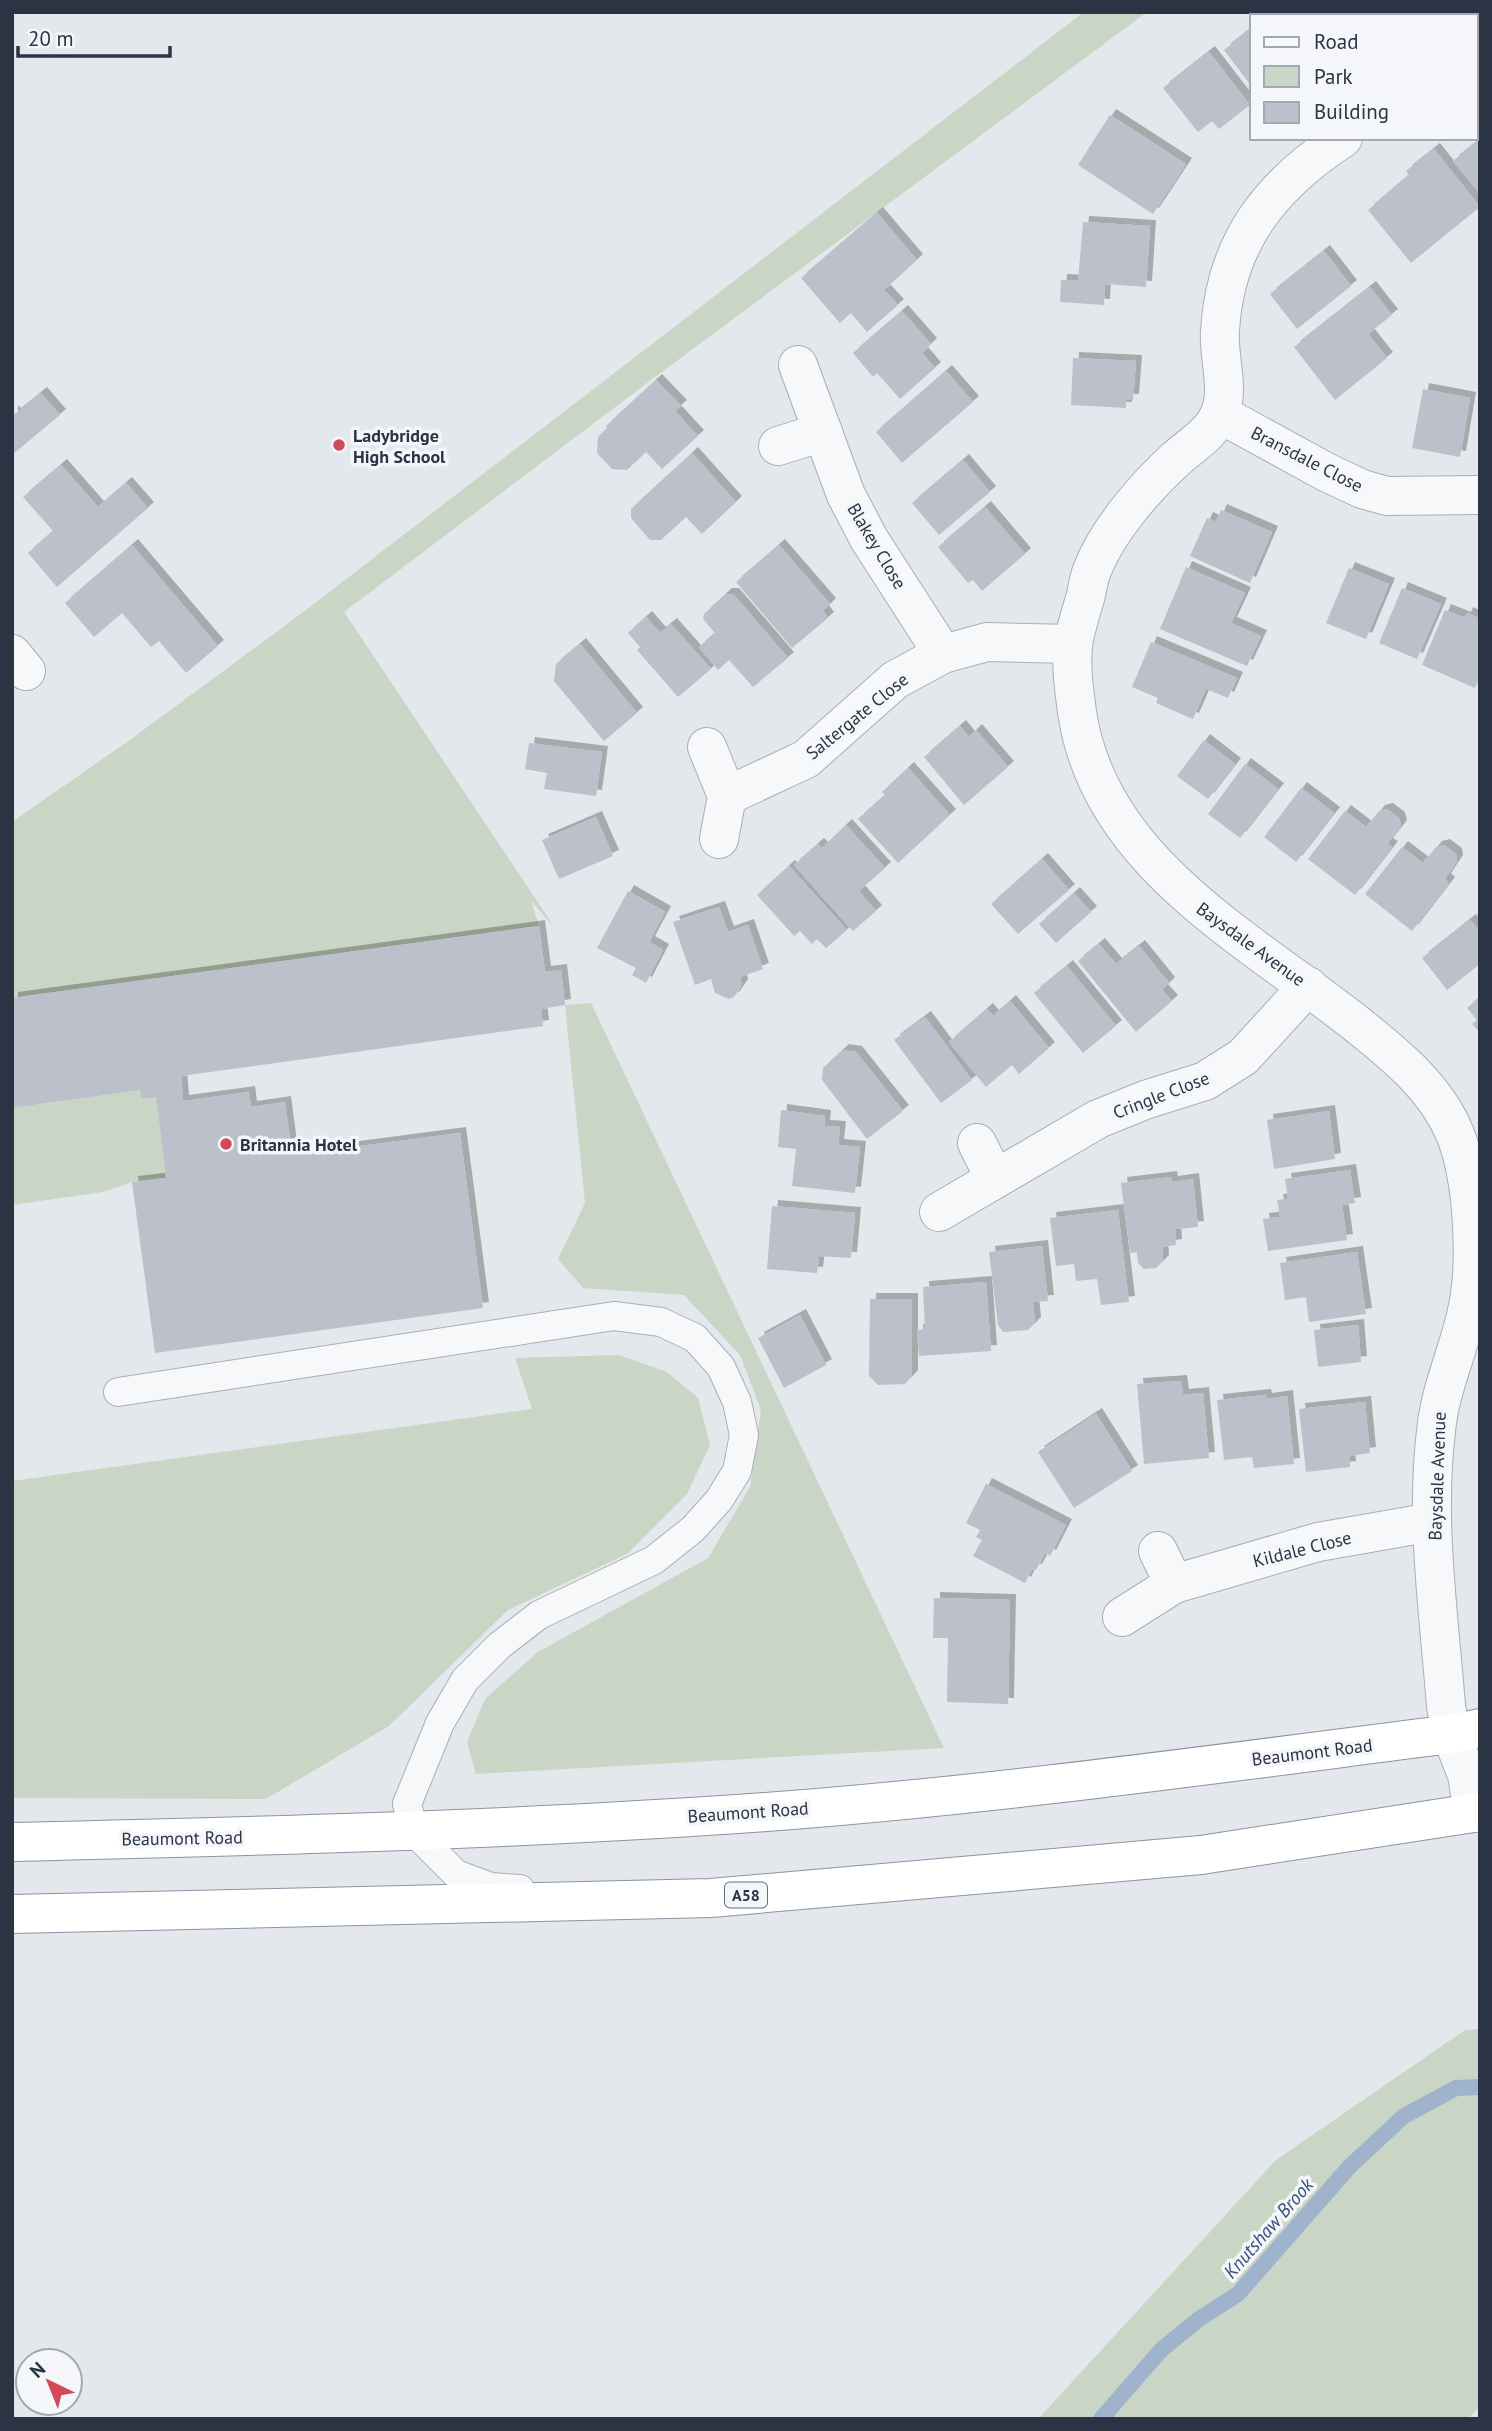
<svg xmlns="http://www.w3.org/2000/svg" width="1492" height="2431" viewBox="0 0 1492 2431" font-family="'PT Sans',sans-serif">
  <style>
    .green { fill: #c9d6c5 }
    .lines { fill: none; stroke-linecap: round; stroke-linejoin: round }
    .stream { stroke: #9fb4cc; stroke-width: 16 }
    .building { fill: #bbc0ca; filter: url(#shadow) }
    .service-casing { stroke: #a9aeb7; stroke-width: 30 }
    .minor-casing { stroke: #a9aeb7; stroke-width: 40 }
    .trunk-casing { stroke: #8b94a3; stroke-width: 40 }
    .service { stroke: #f7f8fa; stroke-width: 28 }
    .minor { stroke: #f7f8fa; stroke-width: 38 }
    .trunk { stroke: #fff; stroke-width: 38 }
    .poi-dot { fill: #d1495b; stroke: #f4f6f9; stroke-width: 2.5 }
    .labels { text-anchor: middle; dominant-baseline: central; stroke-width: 7; stroke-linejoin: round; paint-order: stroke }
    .shield { fill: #f4f6f9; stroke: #676e7b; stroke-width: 2 }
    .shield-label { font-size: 16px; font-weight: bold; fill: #2b3445 }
    .poi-label { font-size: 18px; font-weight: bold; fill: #2b3445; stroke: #f4f6f9; text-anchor: start }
    .street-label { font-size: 18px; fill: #2b3445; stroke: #f4f6f9 }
    .water-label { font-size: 19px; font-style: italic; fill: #34527a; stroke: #f4f6f9 }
  </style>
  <defs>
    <filter id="shadow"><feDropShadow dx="6" dy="-6" stdDeviation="0" flood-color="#0004"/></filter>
  </defs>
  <rect width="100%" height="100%" fill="#e4e7ec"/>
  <!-- green -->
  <g class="green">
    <path d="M1084,12H1147L655,377L344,612L555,928L531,901L539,926L12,998V822L127,742L302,613Z"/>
    <path d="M591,1003L944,1748L476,1774L467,1742L485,1699L538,1652L708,1558L750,1487L761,1410L740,1355L684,1295L583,1288L558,1259L585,1203L565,1005Z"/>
    <path d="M140,1090L141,1099L156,1097L166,1178L132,1182L103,1192L12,1205V1108Z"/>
    <path d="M619,1355L667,1372L698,1398L710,1445L687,1494L627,1554L508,1610L389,1726L266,1799L12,1798V1481L532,1409L515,1358Z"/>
    <path d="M1480,2029V2407L1467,2419H1038L1276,2160L1465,2030Z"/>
  </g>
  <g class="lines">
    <!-- stream -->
    <path class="stream" d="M1101,2419L1161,2350L1199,2319L1238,2294L1350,2166L1404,2116L1456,2088L1480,2087"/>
  </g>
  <!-- building -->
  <g class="building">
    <path d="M1288,12H1365L1367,16H1291Z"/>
    <path d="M1252,28V87L1224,50Z"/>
    <path d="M1209,52L1250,105L1219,129L1212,121L1198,132L1163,88Z"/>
    <path d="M1110,115L1186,164L1153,214L1078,165Z"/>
    <path d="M1480,140V194L1453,161Z"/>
    <path d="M1434,149L1480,207L1411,263L1368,210L1409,175L1406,171Z"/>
    <path d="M877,213L917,260L884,290L898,305L867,332L851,313L840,323L801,278Z"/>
    <path d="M1083,222L1150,226L1146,287L1105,284L1104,305L1060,302L1061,280L1078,281Z"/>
    <path d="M1324,251L1351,286L1297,329L1270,294Z"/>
    <path d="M1370,287L1392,315L1368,334L1387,358L1335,400L1294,347Z"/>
    <path d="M902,311L931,344L922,353L935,368L900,399L877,373L873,377L853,353Z"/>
    <path d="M1073,358L1136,361L1133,400H1126V408L1071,405Z"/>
    <path d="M946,371L973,402L902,463L876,432Z"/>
    <path d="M656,380L681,406L675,411L698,436L662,469L646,452L627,470L612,469L597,453L598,437L607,428L606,426Z"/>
    <path d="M1423,389L1470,398L1460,457L1412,448Z"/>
    <path d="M41,393L60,415L12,455V411L15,414Z"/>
    <path d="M692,453L736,502L702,534L686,517L661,540H650L631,518V509Z"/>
    <path d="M963,460L990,492L939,535L912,503Z"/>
    <path d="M61,465L98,507L126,483L148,508L57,587L28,553L53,531L23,497Z"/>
    <path d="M985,507L1025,554L982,591L973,580L968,583L938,547Z"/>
    <path d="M1221,510L1272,532L1250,583L1190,556L1207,518L1216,522Z"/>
    <path d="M132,545L218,646L186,673L159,641L151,647L122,613L94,637L65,603Z"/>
    <path d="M779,545L830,604L823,611L828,618L792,648L736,582Z"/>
    <path d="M1186,567L1245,593L1231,623L1261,636L1247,666L1160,629Z"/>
    <path d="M1349,568L1389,584L1366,639L1326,623Z"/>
    <path d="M1402,588L1441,604L1417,659L1379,643Z"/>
    <path d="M726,594H733L788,658L753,687L729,660L718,670L699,647L715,633L703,619L704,614Z"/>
    <path d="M1445,610L1465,618L1467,613L1480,619V677L1475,688L1422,665Z"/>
    <path d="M646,617L660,633L671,624L711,669L678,697L637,650L640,647L628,633Z"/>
    <path d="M1151,642L1237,678L1228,698L1206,689L1193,719L1156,703L1158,698L1132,687Z"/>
    <path d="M580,644L637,713L604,741L554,681L556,664Z"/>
    <path d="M960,726L969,737L976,730L1008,767L964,805L924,757Z"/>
    <path d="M1204,740L1235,764L1208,799L1177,776Z"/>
    <path d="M529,743L602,752L596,796L544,789L547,773L525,769Z"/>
    <path d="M1245,764L1278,789L1240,838L1208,814Z"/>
    <path d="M908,768L950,815L898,863L858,819L885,795L882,792Z"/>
    <path d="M1301,788L1334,813L1296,862L1264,837Z"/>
    <path d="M1387,809L1399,818L1401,826L1387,844L1392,847L1355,895L1308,859L1345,811L1366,827L1379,811Z"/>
    <path d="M596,817L613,856L559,879L542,840Z"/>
    <path d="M846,825L885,868L859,891L876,911L853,931L794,865L818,844L822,848Z"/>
    <path d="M1444,845L1456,854L1457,861L1445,879L1449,883L1412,931L1365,894L1402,847L1423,863L1436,847Z"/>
    <path d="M1042,859L1069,890L1018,934L991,904Z"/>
    <path d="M789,866L847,930L826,948L817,939L812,944L800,931L794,936L757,895Z"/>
    <path d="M628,891L665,912L649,942L663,950L646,983L632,975L636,968L597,948Z"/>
    <path d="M1074,893L1091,912L1056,943L1039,924Z"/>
    <path d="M719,907L728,932L748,925L763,969L740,977L742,985L734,997L729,999L715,993L711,979L695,985L673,922Z"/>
    <path d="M1470,920L1480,932V964L1447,990L1422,958Z"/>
    <path d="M539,926L545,972L561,970L565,1005L541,1009L543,1026L181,1076L183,1101L249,1092L251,1107L285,1102L292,1155L460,1133L483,1308L155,1353L132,1182L166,1178L156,1097L141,1099L140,1090L12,1108V998Z"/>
    <path d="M1099,944L1116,964L1139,946L1169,983L1162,990L1172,1001L1136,1032L1078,961Z"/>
    <path d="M1067,966L1116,1026L1083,1053L1034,993Z"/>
    <path d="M1480,997V1033L1472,1024L1477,1020L1467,1008Z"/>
    <path d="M1010,1001L1049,1048L1019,1074L1012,1065L986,1087L949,1042L987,1009L993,1016Z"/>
    <path d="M925,1017L972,1080L941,1103L894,1040Z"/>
    <path d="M843,1050L856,1052L903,1111L867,1139L822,1080L823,1068Z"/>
    <path d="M781,1110L825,1116L824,1126L840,1127L838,1145L860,1147L855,1193L792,1186L796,1149L778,1147Z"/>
    <path d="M1329,1111L1335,1159L1274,1169L1267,1120Z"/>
    <path d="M1350,1170L1355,1203L1342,1205L1347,1240L1268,1251L1263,1219L1280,1217L1277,1200L1288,1199L1285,1179Z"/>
    <path d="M1171,1177L1172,1182L1193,1179L1198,1227L1175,1229L1176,1245L1162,1247L1163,1261L1156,1268L1144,1269L1138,1263L1137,1252L1130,1253L1121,1183Z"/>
    <path d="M772,1206L855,1213L851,1258L819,1256L817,1273L767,1269Z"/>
    <path d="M1118,1210L1129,1302L1101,1305L1097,1279L1076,1281L1074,1264L1056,1266L1050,1218Z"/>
    <path d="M1042,1246L1048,1301L1033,1302L1035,1323L1028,1330L1003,1332L998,1325L989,1252Z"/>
    <path d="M1357,1252L1366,1314L1309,1322L1306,1297L1285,1300L1280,1263Z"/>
    <path d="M986,1282L991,1351L919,1356L917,1330L925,1329L923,1287Z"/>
    <path d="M870,1299H912V1376L905,1384L878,1385L869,1376Z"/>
    <path d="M800,1315L826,1365L784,1388L758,1338Z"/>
    <path d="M1358,1325L1361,1362L1318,1367L1314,1330Z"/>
    <path d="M1181,1381L1183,1395L1203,1393L1209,1458L1144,1464L1137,1384Z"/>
    <path d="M1265,1395L1266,1399L1287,1396L1294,1464L1254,1468L1252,1457L1224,1460L1217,1400Z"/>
    <path d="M1365,1402L1370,1453L1349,1456L1350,1467L1306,1472L1299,1409Z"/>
    <path d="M1096,1414L1132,1471L1074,1508L1038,1452Z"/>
    <path d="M986,1484L1066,1525L1050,1556L1045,1553L1036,1570L1032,1569L1025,1583L973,1556L982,1540L976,1537L980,1530L966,1523Z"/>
    <path d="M934,1598L1010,1600L1008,1704L947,1702L948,1638H933Z"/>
  </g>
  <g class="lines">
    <defs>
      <path id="service" d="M118,1392L614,1316L661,1322L695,1338L721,1367L737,1402L744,1435L737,1471L719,1500L693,1529L654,1560L539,1615L500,1645L465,1680L440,1723L407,1804L414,1832L456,1874L491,1887L520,1889"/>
      <g id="minor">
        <path d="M1476,49L1480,46"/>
        <path d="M1343,138C1271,185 1225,242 1220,331C1218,357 1230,388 1220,413C1212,434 1191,445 1176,459C1146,486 1108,530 1093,568C1089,576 1088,586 1086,595C1082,609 1077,624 1074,639C1070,662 1074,689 1077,712C1099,863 1250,939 1358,1025C1395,1055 1436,1087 1455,1134C1473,1178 1477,1260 1468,1306C1460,1349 1440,1387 1436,1431C1425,1522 1439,1615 1446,1706L1451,1734L1467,1775L1473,1813"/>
        <path d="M798,365L846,495L869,539L943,654"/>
        <path d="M1220,414L1326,472L1362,489L1387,496L1480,495"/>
        <path d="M778,446L823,432"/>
        <path d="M12,654L26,671"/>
        <path d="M707,747L727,796L719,839"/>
        <path d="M727,796L806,759L895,680L943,654L987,642L1073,644"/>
        <path d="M977,1143L995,1179"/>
        <path d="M939,1212L1098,1119L1145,1100L1205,1081L1243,1057L1308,986"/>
        <path d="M1174,1584L1318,1542L1432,1522"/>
        <path d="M1122,1617L1174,1584L1158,1551"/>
      </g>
      <g id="trunk">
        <path d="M12,1842C264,1836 515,1830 766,1812C995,1795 1223,1763 1451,1734L1480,1728"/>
        <path d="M12,1914L711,1898L1201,1855L1480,1812"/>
      </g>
    </defs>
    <!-- service casing -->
    <use href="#service" class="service-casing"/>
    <!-- minor casing -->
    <use href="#minor" class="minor-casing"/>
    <!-- trunk casing -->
    <use href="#trunk" class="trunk-casing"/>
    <!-- service -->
    <use href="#service" class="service"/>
    <!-- minor -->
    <use href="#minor" class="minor"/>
    <!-- trunk -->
    <use href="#trunk" class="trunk"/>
  </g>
  <!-- markers -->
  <g class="poi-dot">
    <circle cx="339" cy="445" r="7"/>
    <circle cx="226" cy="1144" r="7"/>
  </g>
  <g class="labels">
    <!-- shield labels -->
    <rect class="shield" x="725" y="1882.5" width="42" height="25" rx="5"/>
    <g class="shield-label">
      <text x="746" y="1895">A58</text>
    </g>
    <!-- poi labels -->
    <g class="poi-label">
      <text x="353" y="435">Ladybridge<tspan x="353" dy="21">High School</tspan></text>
      <text x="240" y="1144">Britannia Hotel</text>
    </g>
    <!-- street labels -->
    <g class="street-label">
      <text transform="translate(1307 459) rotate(27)">Bransdale Close</text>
      <text transform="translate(877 546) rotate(59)">Blakey Close</text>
      <text transform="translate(857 716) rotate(-39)">Saltergate Close</text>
      <text transform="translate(1251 944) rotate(36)">Baysdale Avenue</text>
      <text transform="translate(1161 1095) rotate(-21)">Cringle Close</text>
      <text transform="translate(1437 1476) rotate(-88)">Baysdale Avenue</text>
      <text transform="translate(1302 1549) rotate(-14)">Kildale Close</text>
      <text transform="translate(1312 1752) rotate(-7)">Beaumont Road</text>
      <text transform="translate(748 1812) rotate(-4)">Beaumont Road</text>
      <text transform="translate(182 1838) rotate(-1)">Beaumont Road</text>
    </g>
    <!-- water labels -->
    <g class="water-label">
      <text transform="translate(1268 2228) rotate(-49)">Knutshaw Brook</text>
    </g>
  </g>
  <!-- border -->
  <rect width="1492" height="2431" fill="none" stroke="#2b3445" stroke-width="28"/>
  <!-- legend -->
  <rect x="1250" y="14" width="228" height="126" fill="#f4f6f9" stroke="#a4a8b1" stroke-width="2"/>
  <rect x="1264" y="37" width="35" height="10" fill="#f7f8fa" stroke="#a4a8b1" stroke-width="2"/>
  <text x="1314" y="49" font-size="21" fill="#2b3445">Road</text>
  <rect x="1264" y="66" width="35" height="21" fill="#c9d6c5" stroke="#a4a8b1" stroke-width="2"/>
  <text x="1314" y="84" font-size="21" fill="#2b3445">Park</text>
  <rect x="1264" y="102" width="35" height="21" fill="#bbc0ca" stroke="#a4a8b1" stroke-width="2"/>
  <text x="1314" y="119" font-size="21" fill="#2b3445">Building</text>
  <!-- north arrow -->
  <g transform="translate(49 2382) rotate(317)"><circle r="33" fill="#f4f6f9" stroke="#a4a8b1" stroke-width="2"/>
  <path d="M0-5L12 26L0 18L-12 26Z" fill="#d1495b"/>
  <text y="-10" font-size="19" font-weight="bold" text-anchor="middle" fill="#2b3445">N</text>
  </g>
  <!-- scale -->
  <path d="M18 46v10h152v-10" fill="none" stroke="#2b3445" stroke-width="3.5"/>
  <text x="28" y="46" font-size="21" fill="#2b3445" stroke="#f4f6f9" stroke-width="5" paint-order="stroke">20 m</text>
</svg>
